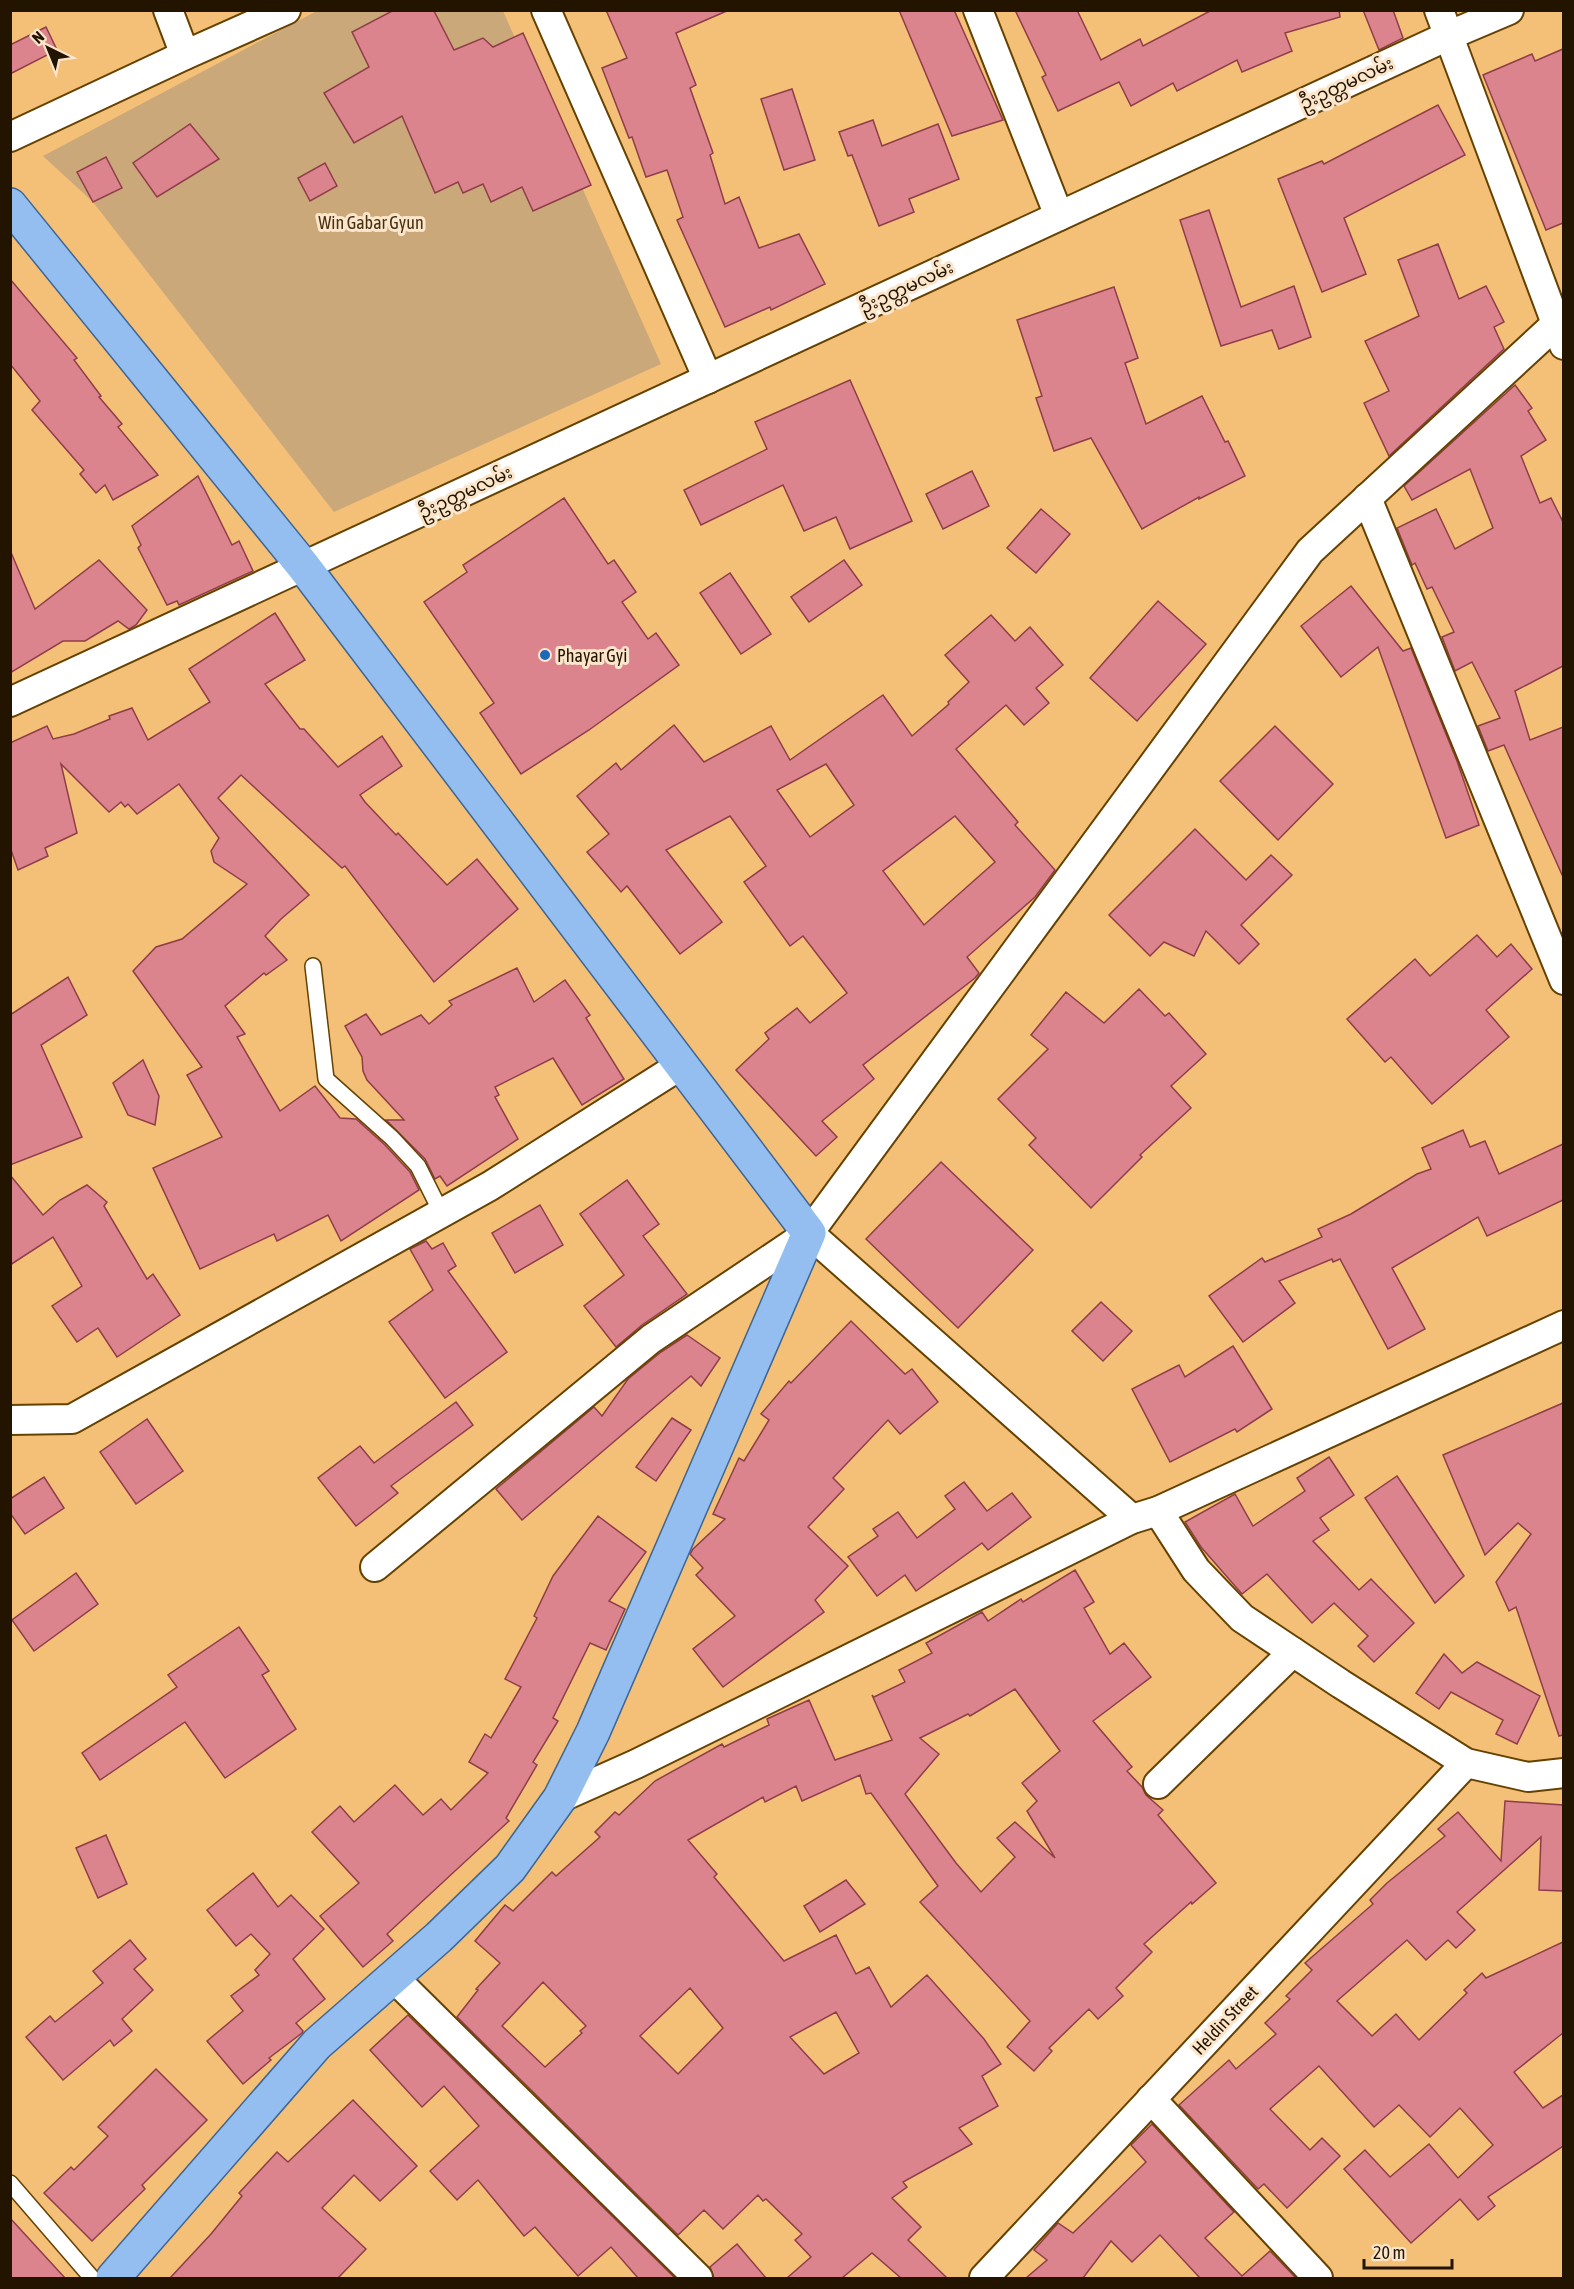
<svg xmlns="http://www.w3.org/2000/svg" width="1574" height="2289" viewBox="0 0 1574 2289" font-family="'Asap Condensed','Noto Sans Myanmar',sans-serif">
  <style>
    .green { fill: #caa87a }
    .building { fill: #dc848d; stroke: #8e3e49; stroke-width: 1.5; fill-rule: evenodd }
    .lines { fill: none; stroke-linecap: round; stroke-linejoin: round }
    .lane-casing { stroke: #664200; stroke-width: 18 }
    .street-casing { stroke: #664200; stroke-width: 32 }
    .primary-casing { stroke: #3d6695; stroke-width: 36 }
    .lane { stroke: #fff; stroke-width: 15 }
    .street { stroke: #fff; stroke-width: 28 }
    .primary { stroke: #93beef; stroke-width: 33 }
    .poi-dot { fill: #1d68b7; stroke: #fce6cb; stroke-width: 2 }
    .labels { text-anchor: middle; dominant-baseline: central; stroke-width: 6; stroke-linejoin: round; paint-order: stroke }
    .street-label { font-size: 18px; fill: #231400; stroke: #fce6cb }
    .park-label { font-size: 18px; fill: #453010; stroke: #fce6cb }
    .poi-label { font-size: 18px; fill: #231400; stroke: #fce6cb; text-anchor: start }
  </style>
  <rect width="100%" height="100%" fill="#f4bf76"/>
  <!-- green -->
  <path class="green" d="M317,11H503L661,364L334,512L93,202L43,156Z"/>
  <!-- building -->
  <g class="building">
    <path d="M394,10L434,11L454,50L483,38L493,47L523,33L591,185L533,211L522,187L491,202L483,184L463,193L458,182L435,193L402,116L354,143L324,93L369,67L352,32Z"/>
    <path d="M606,10H729L676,33L696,85L690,88L713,153L710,155L725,204L739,197L759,248L799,234L825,284L771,310L770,307L725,327L677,220L683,217L667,170L646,177L632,137L629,138L602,68L627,58Z"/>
    <path d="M899,10H954L1003,120L952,136Z"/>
    <path d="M1015,10H1077L1101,60L1140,39L1143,46L1212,10H1339L1340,17L1285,33L1292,51L1242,72L1237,60L1177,91L1173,83L1131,106L1119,82L1058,111L1042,77L1046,75Z"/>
    <path d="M1363,10H1393L1403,38L1379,50Z"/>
    <path d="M46,27L57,50L10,74V45Z"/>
    <path d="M1563,49V223L1546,230L1483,75L1532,54L1535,61Z"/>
    <path d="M792,89L815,160L784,170L761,99Z"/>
    <path d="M1438,105L1465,155L1344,218L1366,274L1322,292L1278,179L1322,161L1324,164Z"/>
    <path d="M873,120L882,146L938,124L959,179L909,199L914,212L879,226L852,155L848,156L839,132Z"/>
    <path d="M190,124L219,159L157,197L133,163Z"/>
    <path d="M106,157L122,188L93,202L77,172Z"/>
    <path d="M325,163L337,186L310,201L298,178Z"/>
    <path d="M1209,210L1241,307L1294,286L1311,337L1279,349L1272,330L1221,346L1180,220Z"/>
    <path d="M1438,244L1459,299L1486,286L1504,322L1494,327L1504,349L1389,456L1364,403L1389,391L1365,341L1419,316L1398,260Z"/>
    <path d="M10,279L77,358L74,360L101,396L99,397L122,424L118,427L158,475L113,500L105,485L96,493L80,474L84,470L32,410L40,401L10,364Z"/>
    <path d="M1114,287L1138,358L1125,363L1146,424L1202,396L1225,442L1228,441L1245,476L1199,499V497L1142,529L1091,438L1054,451L1036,398L1042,396L1017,320Z"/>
    <path d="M850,380L912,521L850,549L836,517L804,531L783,485L701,525L684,490L767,449L755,422Z"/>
    <path d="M1515,385L1532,408L1528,411L1546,440L1521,456L1540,503L1551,498L1563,522V666L1515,691L1530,740L1563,727V877L1504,745L1488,751L1478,726L1500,718L1472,662L1455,671L1442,637L1454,632L1432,587L1427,589L1415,563L1412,565L1397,528L1436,509L1455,549L1493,528L1470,469L1412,500L1404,486Z"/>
    <path d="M972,471L989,506L943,529L926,494Z"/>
    <path d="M198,476L232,545L239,541L253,571L179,605L177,601L167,605L138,548L141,545L132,526Z"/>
    <path d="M564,498L608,564L614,560L636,592L622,602L648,639L656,633L679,665L589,730L521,774L480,713L494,703L424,602L467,572L463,565Z"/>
    <path d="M1041,509L1070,534L1036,573L1007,548Z"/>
    <path d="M10,550L35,609L99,560L147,610L136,625L129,629L118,621L85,641H63L10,673Z"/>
    <path d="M844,560L862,585L809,622L791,597Z"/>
    <path d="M730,573L771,634L741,654L700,593Z"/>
    <path d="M1351,586L1403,651L1411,648L1457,761L1479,825L1446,838L1378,647L1341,677L1301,626Z"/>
    <path d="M1158,601L1206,644L1137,721L1090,678Z"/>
    <path d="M275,613L305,660L265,684L300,729H304L338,767L382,736L402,766L360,795L365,802L396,835L398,833L447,885L477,859L518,909L434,982L345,866L342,868L241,775L218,798L309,895L281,919L265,936L287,960L266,975L264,973L225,1006L245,1034L237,1037L280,1111L315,1086L340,1118L356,1119L385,1145L410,1172L419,1190L341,1241L328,1215L277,1241L274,1234L200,1269L153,1168L222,1137L187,1075L202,1067L133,971L156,947L182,939L247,884L214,862L211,851L219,838L179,784L137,814L128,804L125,807L121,802L109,812L61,764L77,833L45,848L48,856L18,870L10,847V743L47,726L53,739L74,734L110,719L109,716L132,708L148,740L210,702L189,669Z"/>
    <path d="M991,615L1015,641L1030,627L1063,665L1036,688L1049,703L1024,725L1006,705L956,749L1018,822L1015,825L1055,870L1035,897L967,957L979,973L975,978L863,1065L874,1079L822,1121L837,1137L816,1156L736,1070L769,1039L765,1033L797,1008L810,1023L847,993L803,936L790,946L744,882L766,866L730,816L666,850L722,922L680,954L627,886L621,892L587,852L609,834L577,796L616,763L621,770L674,725L704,762L771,726L790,760L883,695L912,736L949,704L948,702L969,682L945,655ZM826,764L854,805L810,837L777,790ZM955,816L995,862L924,925L883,871Z"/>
    <path d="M1275,726L1333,784L1278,840L1220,781Z"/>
    <path d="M1195,829L1246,880L1271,855L1292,875L1241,925L1259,944L1239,964L1206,931L1194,956L1164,942L1150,956L1109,915Z"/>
    <path d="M1477,935L1497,957L1511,944L1532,969L1486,1010L1509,1037L1432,1104L1391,1057L1385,1062L1347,1019L1415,959L1430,976Z"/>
    <path d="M517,968L534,1002L565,980L590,1015L586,1018L624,1079L582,1105L553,1058L495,1087L499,1095L495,1097L518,1139L447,1186L440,1176L435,1179L425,1159L386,1120H404L367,1080L363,1071L362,1057L345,1026L366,1014L381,1035L421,1015L429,1024L452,1005L449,1001Z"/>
    <path d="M68,977L87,1015L41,1045L82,1137L10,1165V1015Z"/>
    <path d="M1139,989L1165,1016L1169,1013L1206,1054L1171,1086L1191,1108L1140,1155L1142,1157L1091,1208L1029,1145L1036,1138L998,1099L1048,1049L1031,1035L1066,992L1104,1023Z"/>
    <path d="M143,1060L159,1096L155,1125L128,1115L113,1083Z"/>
    <path d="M1463,1130L1470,1147L1485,1141L1499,1174L1563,1144V1200L1487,1236L1478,1217L1392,1268L1425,1329L1388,1349L1340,1259L1333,1262L1332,1259L1279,1281L1295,1303L1243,1342L1209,1296L1262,1258L1265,1262L1322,1237L1318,1229L1351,1214L1417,1174L1431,1169L1422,1148Z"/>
    <path d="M941,1162L1033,1250L958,1328L866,1239Z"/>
    <path d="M10,1175L43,1215L60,1200L87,1185L107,1202L104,1206L147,1279L153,1274L180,1315L117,1357L98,1328L77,1342L52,1306L82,1286L53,1237L10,1265Z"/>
    <path d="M627,1180L659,1224L643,1236L687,1294L642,1325L616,1347L584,1306L624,1275L580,1214Z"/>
    <path d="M540,1205L563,1245L515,1273L492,1233Z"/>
    <path d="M426,1241L432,1249L443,1243L456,1266L448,1271L507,1352L445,1398L389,1322L433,1290L410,1249Z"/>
    <path d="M1101,1302L1132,1331L1103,1361L1072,1331Z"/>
    <path d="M851,1321L905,1374L912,1369L938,1402L900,1434L888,1420L833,1478L844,1489L808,1527L848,1566L815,1600L824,1612L723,1687L693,1649L735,1616L696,1575L703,1568L690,1554L693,1549L725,1519L713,1514L739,1458L744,1461L769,1420L761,1414L789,1381L791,1383Z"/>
    <path d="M687,1335L720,1358L701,1386L691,1376L522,1520L496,1489L594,1407L602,1416L628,1379L661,1352Z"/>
    <path d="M1233,1346L1272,1409L1237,1432L1235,1429L1170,1462L1132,1389L1179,1365L1185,1377Z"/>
    <path d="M456,1402L473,1425L391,1486L398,1493L356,1526L318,1478L360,1446L374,1463Z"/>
    <path d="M1563,1403V1735L1559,1736L1516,1607L1509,1611L1496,1582L1531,1534L1518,1523L1485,1555L1443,1455Z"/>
    <path d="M672,1418L691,1430L656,1481L636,1467Z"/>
    <path d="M147,1419L183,1471L136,1504L100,1452Z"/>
    <path d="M1329,1457L1354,1495L1320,1518L1329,1530L1313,1541L1359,1590L1371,1579L1414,1623L1374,1662L1358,1646L1368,1636L1334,1603L1312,1623L1267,1574L1242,1594L1201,1547L1185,1522L1235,1494L1253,1526L1305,1491L1297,1478Z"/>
    <path d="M1397,1476L1464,1576L1435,1603L1365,1498Z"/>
    <path d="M44,1477L64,1508L25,1534L10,1513V1499Z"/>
    <path d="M964,1482L987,1511L1012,1493L1031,1517L988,1550L982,1543L916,1591L905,1575L877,1596L848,1557L878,1536L873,1529L898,1512L917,1538L955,1509L945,1496Z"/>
    <path d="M598,1516L646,1552L609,1601L625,1609L606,1650L590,1643L553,1718L558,1721L533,1762L537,1765L506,1818L509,1821L387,1934L393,1941L363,1967L320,1916L359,1883L312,1832L340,1806L354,1822L395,1785L423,1815L441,1799L451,1810L488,1773L469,1762L485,1734L491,1738L521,1687L505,1679L537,1618L534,1616L553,1576Z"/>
    <path d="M1075,1570L1094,1602L1084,1608L1110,1654L1124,1643L1151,1677L1093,1721L1132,1767L1127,1771L1142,1787L1146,1795L1163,1810L1158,1815L1216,1883L1192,1904L1191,1902L1144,1944L1152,1952L1116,1988L1123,1996L1098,2019L1089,2009L1049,2048L1052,2051L1034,2071L1007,2047L1030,2021L920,1902L938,1886L871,1793L866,1794L860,1775L802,1801L796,1786L765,1802L763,1797L688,1840L717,1874L714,1877L784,1961L836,1935L856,1974L869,1967L891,2007L927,1975L984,2039L1001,2064L982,2076L998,2106L959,2128L972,2144L903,2182L907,2187L892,2198L921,2227L908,2240L947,2278H901L872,2253L842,2278H787L811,2257L795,2240L802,2234L766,2199L763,2201L758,2195L723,2229L704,2210L678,2235L457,2017L478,1990L476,1989L500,1963L475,1941L505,1905L513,1911L552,1872L556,1876L600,1837L595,1832L615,1812L619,1815L655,1781L722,1744L724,1747L769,1725L767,1719L809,1700L835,1760L892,1740L872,1695L874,1697L905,1682L899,1670L932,1653L926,1643L982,1612L988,1621L1021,1599L1023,1602ZM1015,1689L1060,1751L1022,1783L1037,1801L1027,1811L1055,1858L1015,1822L997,1838L1015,1857L981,1892L956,1863L905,1794L939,1754L920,1738L968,1714L970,1716ZM543,1982L586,2026L580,2031L582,2033L545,2067L502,2026ZM690,1988L723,2028L678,2074L640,2036ZM836,2012L859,2053L824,2074L790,2037Z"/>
    <path d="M76,1573L98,1604L34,1651L12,1620Z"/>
    <path d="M239,1627L269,1671L262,1675L296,1729L225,1778L185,1722L100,1780L82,1753L177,1687L168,1675Z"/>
    <path d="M1444,1654L1462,1673L1477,1662L1540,1696L1517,1744L1496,1734L1503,1720L1451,1692L1439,1709L1416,1693Z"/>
    <path d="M1505,1801L1563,1805V1891L1539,1890L1541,1837L1457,1912L1475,1930L1456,1948L1448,1940L1426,1960L1407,1940L1337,2001L1372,2036L1396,2014L1419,2040L1467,1993L1464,1990L1482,1973L1486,1978L1563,1942V2033L1514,2072L1543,2108L1563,2095V2146L1488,2197L1495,2206L1478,2220L1460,2199L1411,2243L1344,2169L1365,2150L1390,2177L1429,2144L1458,2178L1493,2145L1460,2108L1430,2137L1399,2105L1374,2127L1319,2066L1270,2109L1310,2150L1322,2138L1340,2156L1287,2208L1264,2184L1258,2189L1179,2105L1229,2060L1236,2069L1276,2034L1265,2023L1290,1999L1286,1996L1312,1970L1305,1963L1373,1904L1370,1900L1387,1883L1445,1836L1438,1829L1458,1812L1501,1861Z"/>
    <path d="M106,1835L127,1884L98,1898L76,1848Z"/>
    <path d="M253,1873L278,1907L291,1895L324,1929L293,1959L325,1999L296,2023L303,2031L302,2033L269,2058L271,2060L243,2084L207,2041L243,2011L231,1996L259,1975L255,1970L270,1954L251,1934L236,1946L207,1910Z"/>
    <path d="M846,1880L865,1904L820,1932L804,1906Z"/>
    <path d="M130,1940L146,1959L134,1969L153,1990L122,2019L132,2031L114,2046L110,2040L63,2080L26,2037L50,2016L55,2022L103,1983L93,1971Z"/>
    <path d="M408,2015L675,2278H638L611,2247L578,2276L535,2227L524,2236L478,2180L457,2200L430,2171L479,2126L444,2086L422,2107L370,2050Z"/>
    <path d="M156,2069L207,2120L142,2185L145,2189L92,2241L44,2193L71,2167L74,2170L108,2136L98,2127Z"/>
    <path d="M353,2100L417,2166L380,2201L354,2175L322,2208L366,2249L338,2278H170L211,2234L242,2196L239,2193L277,2152L288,2162Z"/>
    <path d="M1152,2124L1234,2212L1205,2238L1242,2276L1270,2251L1296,2278H1200L1160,2235L1132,2262L1111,2241L1083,2278H1026L1047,2260L1034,2250L1058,2223L1073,2233L1146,2162L1131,2145Z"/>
    <path d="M10,2218L65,2278H10Z"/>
    <path d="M737,2244L766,2278H714L710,2267Z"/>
  </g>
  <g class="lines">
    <defs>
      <g id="lane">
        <path d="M313,966L326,1079L392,1138L418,1166L442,1214"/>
        <path d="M10,2183L92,2278"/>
      </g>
      <g id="street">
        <path d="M168,10L185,55"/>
        <path d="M546,10L708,379"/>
        <path d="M978,10L1059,216"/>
        <path d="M1439,10L1564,345"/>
        <path d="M10,137L185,55L286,10"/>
        <path d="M1367,498L1564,980"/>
        <path d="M10,702L1450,35L1509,10"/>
        <path d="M809,1233L1132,1519"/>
        <path d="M10,1420L72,1419L490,1186L681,1065"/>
        <path d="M1158,1511L1196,1570L1242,1618L1341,1684L1466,1763L1528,1777L1564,1773"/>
        <path d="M375,1567L651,1339L809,1233L1310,551L1556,324"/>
        <path d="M1158,1784L1293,1652"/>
        <path d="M560,1798L636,1764L1132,1519L1158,1511L1564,1325"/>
        <path d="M393,1977L698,2278"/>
        <path d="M1151,2099L1318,2278"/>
        <path d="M984,2278L1466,1763"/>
      </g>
      <path id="primary" d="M10,205L304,567L809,1233L593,1732L560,1798L510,1868L439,1937L317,2044L113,2278"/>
    </defs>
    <!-- lane casing -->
    <use href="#lane" class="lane-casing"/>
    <!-- street casing -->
    <use href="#street" class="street-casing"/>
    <!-- primary casing -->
    <use href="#primary" class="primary-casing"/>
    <!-- lane -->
    <use href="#lane" class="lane"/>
    <!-- street -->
    <use href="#street" class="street"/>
    <!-- primary -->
    <use href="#primary" class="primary"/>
  </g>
  <!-- markers -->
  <circle class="poi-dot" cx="545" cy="655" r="6"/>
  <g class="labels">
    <!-- street labels -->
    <g class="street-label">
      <text transform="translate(1346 83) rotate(-25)">ဦးဥတ္တမလမ်း</text>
      <text transform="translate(906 287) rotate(-25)">ဦးဥတ္တမလမ်း</text>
      <text transform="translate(465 492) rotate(-25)">ဦးဥတ္တမလမ်း</text>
      <text transform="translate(1225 2020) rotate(-47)">Heldin Street</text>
    </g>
    <!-- park labels -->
    <g class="park-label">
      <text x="371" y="222">Win Gabar Gyun</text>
    </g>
    <!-- poi labels -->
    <g class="poi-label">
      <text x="557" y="655">Phayar Gyi</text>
    </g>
  </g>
  <!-- border -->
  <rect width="1574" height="2289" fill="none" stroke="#231400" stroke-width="24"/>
  <!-- north arrow -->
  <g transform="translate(48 48) rotate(317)" stroke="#fce6cb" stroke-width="4.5" paint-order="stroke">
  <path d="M0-4.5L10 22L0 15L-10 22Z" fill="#231400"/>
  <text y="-9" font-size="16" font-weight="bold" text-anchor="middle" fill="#231400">N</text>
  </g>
  <!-- scale -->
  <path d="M1364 2259v9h88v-9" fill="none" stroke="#231400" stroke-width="3"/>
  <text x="1373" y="2259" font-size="18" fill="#231400" stroke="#fce6cb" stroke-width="4.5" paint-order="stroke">20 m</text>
</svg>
